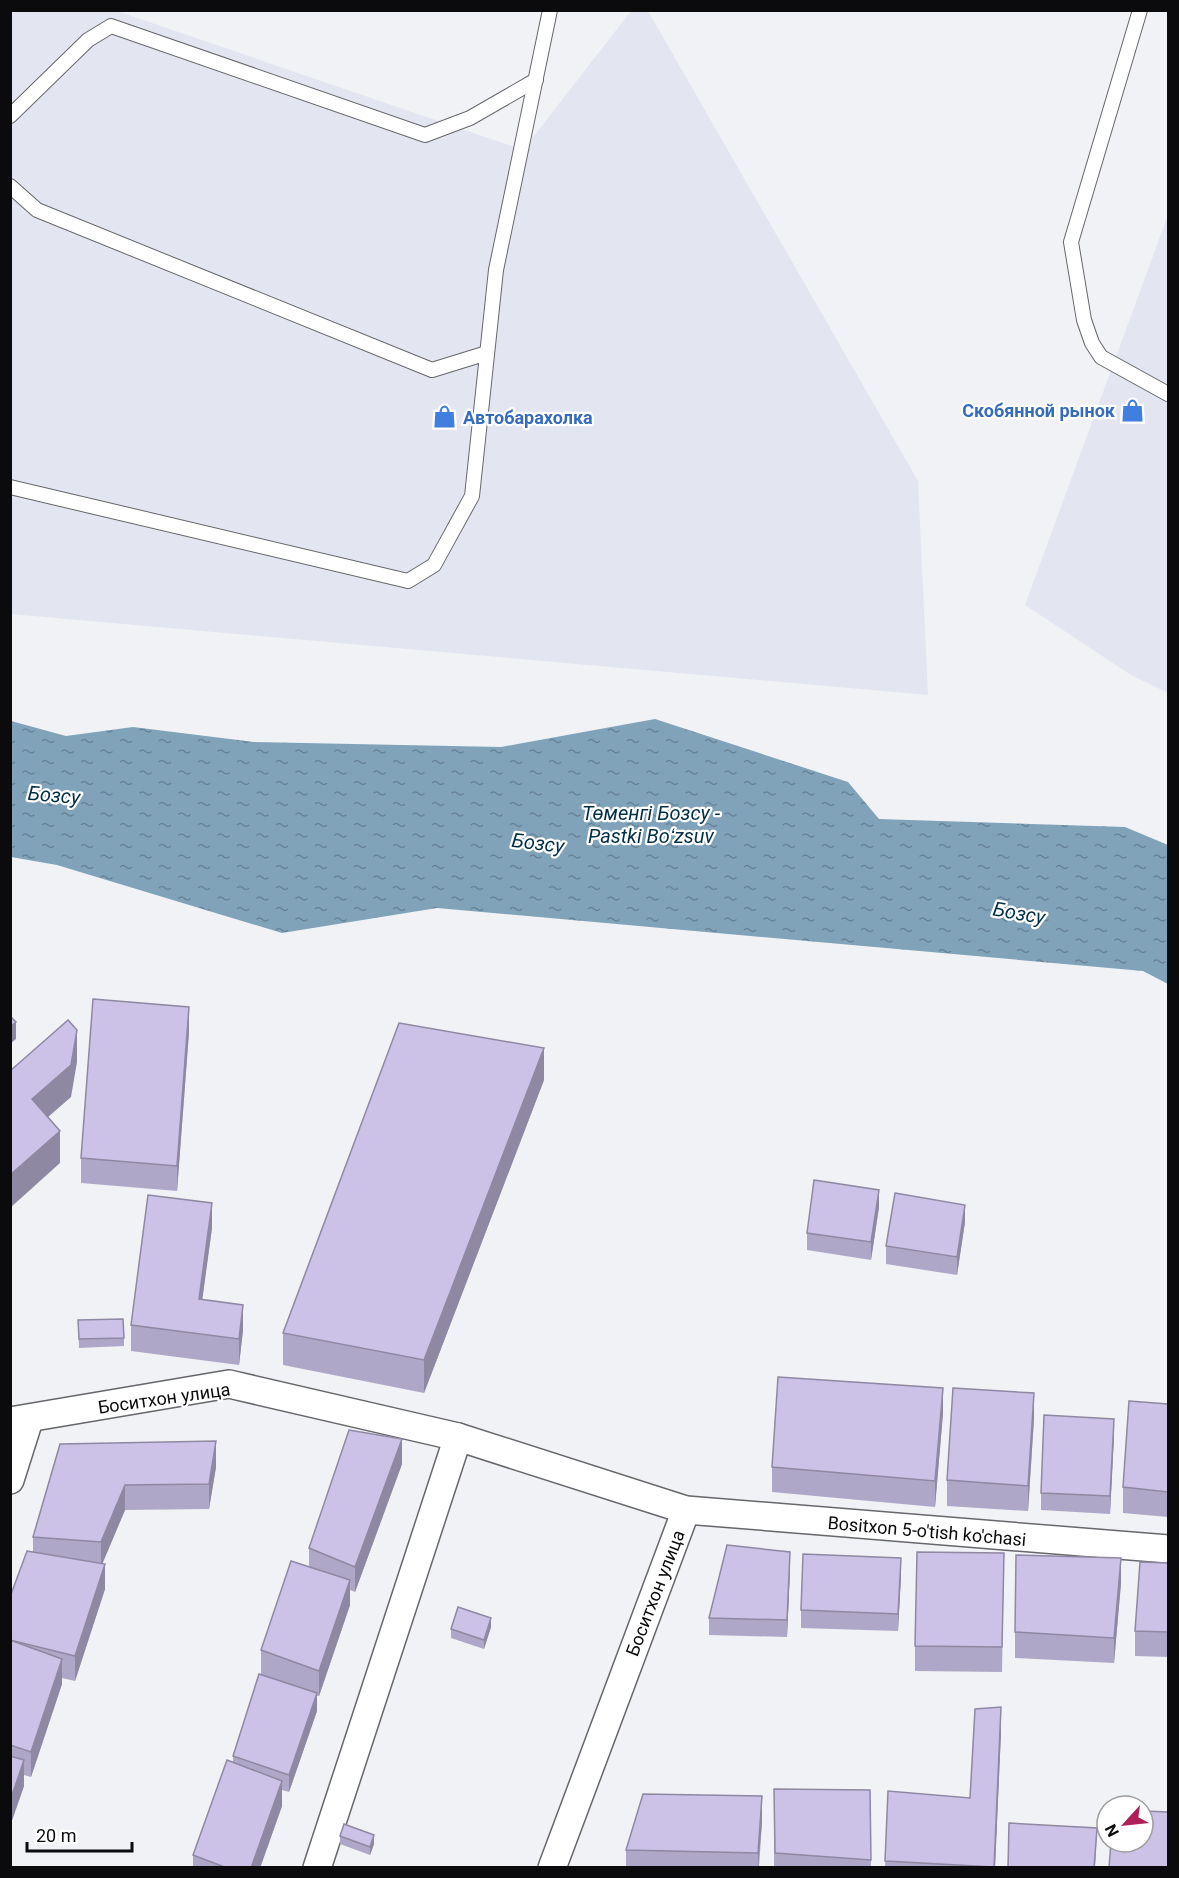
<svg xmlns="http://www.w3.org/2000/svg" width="1179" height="1878" viewBox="0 0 1179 1878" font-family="Roboto,sans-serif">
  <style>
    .built { fill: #e3e6f1 }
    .water { fill: url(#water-ripples) }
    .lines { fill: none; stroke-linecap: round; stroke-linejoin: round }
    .service-casing { stroke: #66676a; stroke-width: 16 }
    .minor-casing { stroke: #66676a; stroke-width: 30 }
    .service { stroke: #fff; stroke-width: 14 }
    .minor { stroke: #fff; stroke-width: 27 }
    .wall { fill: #afa7c7 }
    .shaded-wall { fill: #8f88a2 }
    .building { fill: #ccc2e7; stroke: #8f88a2; stroke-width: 1.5 }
    .labels { text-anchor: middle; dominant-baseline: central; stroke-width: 4.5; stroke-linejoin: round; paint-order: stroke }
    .shop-label { font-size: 18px; font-weight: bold; fill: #366cbe; stroke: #fff; text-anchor: end }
    .street-label { font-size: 18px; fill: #0b0b0d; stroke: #fff }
    .water-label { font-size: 20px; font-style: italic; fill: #002f48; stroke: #fff }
  </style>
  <defs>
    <pattern id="water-ripples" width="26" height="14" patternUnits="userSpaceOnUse" patternTransform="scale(1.5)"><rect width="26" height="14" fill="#80a3ba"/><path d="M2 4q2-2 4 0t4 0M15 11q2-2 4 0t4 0" fill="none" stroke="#678396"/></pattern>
  </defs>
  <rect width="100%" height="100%" fill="#f1f2f6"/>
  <!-- built -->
  <g class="built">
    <path d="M10,11H117L523,150L631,11H648L918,481L928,695L11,614Z"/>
    <path d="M1168,215V693L1131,675L1025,605Z"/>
  </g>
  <!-- water -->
  <path class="water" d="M655,719L848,782L879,819L1125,827L1168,845V984L1143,971L437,908L282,933L57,865L11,857V721L66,736L133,727L254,742L501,747Z"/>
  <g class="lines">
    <defs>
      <g id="service">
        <path d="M1140,10L1071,242L1084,320L1092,343L1101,357L1168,394"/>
        <path d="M10,116L88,40L111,26L425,135L470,118L536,80"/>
        <path d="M10,186L37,210L432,370L487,353"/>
        <path d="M10,487L408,581L434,565L472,496L496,270L550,10"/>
      </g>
      <g id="minor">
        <path d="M10,1421L229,1384L458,1437L686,1510L1168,1549"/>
        <path d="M10,1480L29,1420"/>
        <path d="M317,1868L458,1437"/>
        <path d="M552,1868L686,1510"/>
      </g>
    </defs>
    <!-- service casing -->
    <use href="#service" class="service-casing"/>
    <!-- minor casing -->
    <use href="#minor" class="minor-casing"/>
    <!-- service -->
    <use href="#service" class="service"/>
    <!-- minor -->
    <use href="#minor" class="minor"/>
  </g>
  <!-- wall -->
  <g class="wall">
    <path d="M189,1032L177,1191L81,1183V1158Z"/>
    <path d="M544,1080L424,1393L283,1365V1333Z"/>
    <path d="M879,1207L871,1260L807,1250V1233Z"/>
    <path d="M965,1222L957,1275L886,1264V1246Z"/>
    <path d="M212,1228L202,1299L243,1330L239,1365L131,1351V1325Z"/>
    <path d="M78,1320L124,1338V1346L79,1348Z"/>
    <path d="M1168,1404V1517L1123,1513V1487Z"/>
    <path d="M943,1413L935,1507L772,1492V1467Z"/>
    <path d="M1034,1418L1028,1511L947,1506V1480Z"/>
    <path d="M1114,1436L1110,1514L1041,1510V1493Z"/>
    <path d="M60,1444L216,1467L209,1509L125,1510L102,1564L105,1589L75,1681L62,1678V1684L31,1777L24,1775V1786L10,1826V1597L33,1552V1537Z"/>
    <path d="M402,1464L355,1592L350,1590V1605L319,1696H317V1711L289,1792L282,1790V1806L260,1868H193V1855L233,1763V1756L261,1675V1650L309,1566V1548Z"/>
    <path d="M1004,1553L1002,1672L915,1671V1646Z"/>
    <path d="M1168,1563V1657L1135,1656V1631Z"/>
    <path d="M790,1570L787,1637L709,1635V1618Z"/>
    <path d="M901,1576L898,1631L801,1628V1610Z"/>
    <path d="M1121,1583L1114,1663L1015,1658V1632Z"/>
    <path d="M491,1627L484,1649L451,1638V1629Z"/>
    <path d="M1001,1732L995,1868H885L888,1791L970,1798Z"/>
    <path d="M774,1789L870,1790L871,1868H774Z"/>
    <path d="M762,1822L759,1868H626V1850Z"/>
    <path d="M340,1836L374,1844L370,1855L340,1844Z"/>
  </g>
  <!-- shaded-wall -->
  <g class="shaded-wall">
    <path d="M189,1007V1032L177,1191V1166Z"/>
    <path d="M16,1022V1039L10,1044V1027Z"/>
    <path d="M77,1030V1062L71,1097L32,1131V1099Z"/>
    <path d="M544,1048V1080L424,1393V1360Z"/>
    <path d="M60,1131V1163L10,1208V1175Z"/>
    <path d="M879,1190V1207L871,1260V1242Z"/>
    <path d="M212,1203V1228L199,1324V1299Z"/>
    <path d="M965,1205V1222L957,1275V1257Z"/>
    <path d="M243,1305V1330L239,1365V1339Z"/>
    <path d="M943,1388V1413L935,1507V1481Z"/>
    <path d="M1034,1393V1418L1028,1511V1486Z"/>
    <path d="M1114,1419V1436L1110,1514V1496Z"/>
    <path d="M402,1439V1464L355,1592V1567Z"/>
    <path d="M216,1441V1467L209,1509V1484Z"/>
    <path d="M125,1485V1510L101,1567V1542Z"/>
    <path d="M790,1552V1570L787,1637V1620Z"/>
    <path d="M901,1558V1576L898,1631V1614Z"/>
    <path d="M1121,1558V1583L1114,1663V1638Z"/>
    <path d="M105,1564V1589L75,1681V1656Z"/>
    <path d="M350,1580V1605L319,1696V1671Z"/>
    <path d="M491,1618V1627L484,1649V1640Z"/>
    <path d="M62,1659V1684L31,1777V1752Z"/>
    <path d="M317,1693V1711L289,1792V1775Z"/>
    <path d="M1001,1707V1732L995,1868H994Z"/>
    <path d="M24,1760V1786L10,1826V1801Z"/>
    <path d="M282,1781V1806L260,1868H251Z"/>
    <path d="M762,1796V1822L758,1868V1853Z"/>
    <path d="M1097,1828L1095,1868H1094Z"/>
    <path d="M374,1835V1844L370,1855V1847Z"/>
  </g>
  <!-- building -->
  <g class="building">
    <path d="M93,999L189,1007L177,1166L81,1158Z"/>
    <path d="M10,1016L16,1022L10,1027Z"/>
    <path d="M68,1020L77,1030L71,1065L32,1099L60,1131L10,1175V1071Z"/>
    <path d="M399,1023L544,1048L424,1360L283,1333Z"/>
    <path d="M814,1180L879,1190L871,1242L807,1233Z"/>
    <path d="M895,1193L965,1205L957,1257L886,1246Z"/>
    <path d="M148,1195L212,1203L199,1299L243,1305L239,1339L131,1325Z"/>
    <path d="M123,1319L124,1338L79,1339L78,1320Z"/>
    <path d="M778,1377L943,1388L935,1481L772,1467Z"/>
    <path d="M953,1388L1034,1393L1028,1486L947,1480Z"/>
    <path d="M1129,1401L1168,1404V1492L1123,1487Z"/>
    <path d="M1044,1415L1114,1419L1110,1496L1041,1493Z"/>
    <path d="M349,1430L402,1439L355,1567L309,1548Z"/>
    <path d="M216,1441L209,1484L125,1485L101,1542L33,1537L60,1444Z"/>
    <path d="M727,1545L790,1552L787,1620L709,1618Z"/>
    <path d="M27,1551L105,1564L75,1656L10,1640V1597Z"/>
    <path d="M917,1552L1004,1553L1002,1647L915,1646Z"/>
    <path d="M803,1554L901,1558L898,1614L801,1610Z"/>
    <path d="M1016,1555L1121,1558L1114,1638L1015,1632Z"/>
    <path d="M291,1561L350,1580L319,1671L261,1650Z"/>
    <path d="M1140,1562L1168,1563V1632L1135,1631Z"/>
    <path d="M458,1607L491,1618L484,1640L451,1629Z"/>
    <path d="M10,1640L62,1659L31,1752L10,1745Z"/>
    <path d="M259,1674L317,1693L289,1775L233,1756Z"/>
    <path d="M1001,1707L994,1867L885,1861L888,1791L970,1798L975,1709Z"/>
    <path d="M10,1756L24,1760L10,1801Z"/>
    <path d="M227,1760L282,1781L251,1868H227L193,1855Z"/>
    <path d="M774,1789L870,1790L871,1860L775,1853Z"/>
    <path d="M643,1794L762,1796L758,1853L626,1850Z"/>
    <path d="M1143,1811L1168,1812V1868H1109L1111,1842H1143Z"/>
    <path d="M1009,1823L1097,1828L1094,1868H1008Z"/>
    <path d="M344,1824L374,1835L370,1847L340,1836Z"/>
  </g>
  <!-- icons -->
  <defs>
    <symbol id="shop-bare" viewBox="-9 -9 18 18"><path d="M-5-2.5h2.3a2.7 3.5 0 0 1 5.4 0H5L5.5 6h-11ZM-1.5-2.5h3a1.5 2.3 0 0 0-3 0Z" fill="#3f7fe0" stroke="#fff" stroke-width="2.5" paint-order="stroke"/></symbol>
  </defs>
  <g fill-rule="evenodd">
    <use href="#shop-bare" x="1116" y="394" width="33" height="33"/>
    <use href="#shop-bare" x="428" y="400" width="33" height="33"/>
  </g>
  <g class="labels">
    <!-- shop labels -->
    <g class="shop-label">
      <text x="1115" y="410">Скобянной рынок</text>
      <text x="463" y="417" text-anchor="start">Автобарахолка</text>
    </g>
    <!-- street labels -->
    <g class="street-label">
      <text transform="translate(164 1398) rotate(-8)">Боситхон улица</text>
      <text transform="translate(927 1531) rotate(5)">Bositxon 5-o'tish ko'chasi</text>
      <text transform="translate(655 1593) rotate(-69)">Боситхон улица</text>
    </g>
    <!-- water labels -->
    <g class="water-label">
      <text transform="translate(54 795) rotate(5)">Бозсу</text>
      <text x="651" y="813">Төменгі Бозсу -<tspan x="651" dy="23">Pastki Boʻzsuv</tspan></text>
      <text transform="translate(538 843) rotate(7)">Бозсу</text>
      <text transform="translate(1019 913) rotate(10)">Бозсу</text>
    </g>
  </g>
  <!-- border -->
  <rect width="1179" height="1878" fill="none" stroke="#0b0b0d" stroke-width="24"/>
  <!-- north arrow -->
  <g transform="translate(1125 1824) rotate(243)"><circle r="28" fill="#ffffff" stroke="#9d9d9e" stroke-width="1.5"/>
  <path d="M0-4.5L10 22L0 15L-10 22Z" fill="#ae1f58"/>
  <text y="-9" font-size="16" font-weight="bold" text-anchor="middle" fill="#0b0b0d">N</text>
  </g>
  <!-- scale -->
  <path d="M27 1842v9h105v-9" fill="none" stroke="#0b0b0d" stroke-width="3"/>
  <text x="36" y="1842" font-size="18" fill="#0b0b0d" stroke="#ffffff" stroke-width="4.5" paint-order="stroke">20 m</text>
</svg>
